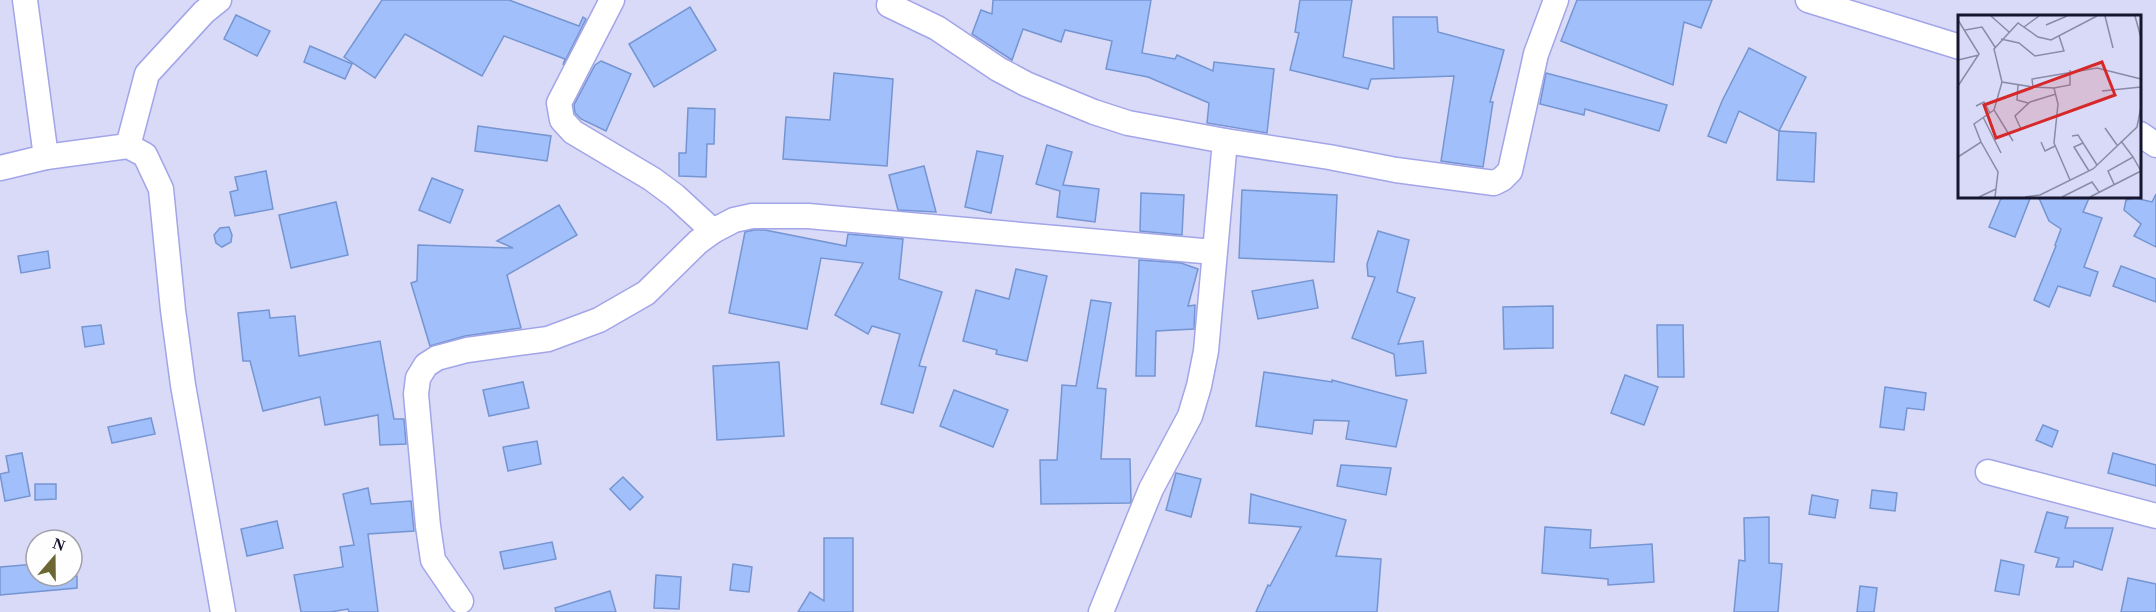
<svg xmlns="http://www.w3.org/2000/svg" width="2156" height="612" viewBox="0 0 2156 612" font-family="'Times New Roman',serif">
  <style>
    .building { fill: #a0bffb; stroke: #7595d2; stroke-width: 1.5 }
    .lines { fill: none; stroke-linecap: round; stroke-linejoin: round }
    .minor-casing { stroke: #a3a5e9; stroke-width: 27 }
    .minor { stroke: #fff; stroke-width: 24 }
    .inset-road { fill: none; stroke: #8a8ba7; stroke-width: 1.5 }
    .view { fill: #d62828; fill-opacity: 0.15; stroke: #d62828; stroke-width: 3 }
    .inset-edge { fill: none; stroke: #16152f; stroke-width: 3 }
  </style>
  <rect width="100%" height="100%" fill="#d8daf7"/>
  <!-- building -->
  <g class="building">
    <path d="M382,0H509L579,26L583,17L586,19L563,65L565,59L504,36L482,76L405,34L375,78L344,57Z"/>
    <path d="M993,0H1151L1142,53L1175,59L1177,55L1213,71L1214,62L1274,69L1267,133L1207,123L1209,103L1148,77L1106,69L1112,41L1065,30L1061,42L1023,29L1012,60L972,34L981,10L992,14Z"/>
    <path d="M1300,0H1352L1343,57L1394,69L1393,17H1437L1438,32L1504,50L1490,102H1493L1483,167L1441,161L1454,76L1371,79L1368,89L1290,70L1299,33L1295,32Z"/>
    <path d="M1577,0H1712L1701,28L1684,22L1673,85L1561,41Z"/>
    <path d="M690,7L716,50L654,87L629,44Z"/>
    <path d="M236,15L270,31L257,56L224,39Z"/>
    <path d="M310,46L352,64L345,79L304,62Z"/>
    <path d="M1749,48L1806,77L1779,131L1739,111L1726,143L1708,136L1722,101Z"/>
    <path d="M601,61L631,74L606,131L581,119L575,113L574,105L595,65Z"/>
    <path d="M834,73L893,79L887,166L783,159L786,117L830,120Z"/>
    <path d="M1546,73L1667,105L1659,131L1585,109L1584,115L1540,104Z"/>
    <path d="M688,108L715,109L714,144H707L706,177L679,176V153H686Z"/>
    <path d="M478,126L551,136L547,161L475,151Z"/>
    <path d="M1779,131L1816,133L1814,182L1777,180Z"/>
    <path d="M1047,145L1072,152L1063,185L1099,189L1095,222L1057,217L1060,191L1036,184Z"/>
    <path d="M977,151L1003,156L991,213L965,207Z"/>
    <path d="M924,166L936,212L898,210L889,175Z"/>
    <path d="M266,171L273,209L235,216L230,192L238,190L235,177Z"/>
    <path d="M432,178L463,190L450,223L419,210Z"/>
    <path d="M1242,190L1337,195L1334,262L1239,258Z"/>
    <path d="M1141,193L1184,195L1182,235L1140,231Z"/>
    <path d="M2156,194V247L2134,236L2141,224L2124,210L2126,200L2135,198L2152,202Z"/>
    <path d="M2002,196H2031L2015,237L1989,227Z"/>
    <path d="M2038,196H2090L2083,212L2102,218L2084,267L2098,272L2090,296L2058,286L2049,307L2034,300L2056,246L2055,245L2061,229L2049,221Z"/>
    <path d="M336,202L348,255L291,268L279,215Z"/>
    <path d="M559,205L577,235L507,275L521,328L465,336L430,346L411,283L417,281L418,245L513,248L497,241Z"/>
    <path d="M229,227L232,235L231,242L222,247L216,243L214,235L220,228Z"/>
    <path d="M754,230H765L846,246L848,234L903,239L899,279L942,292L919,366L926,367L913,413L881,404L900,334L872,326L868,334L835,315L863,263L821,258L807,329L729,313L745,232Z"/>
    <path d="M1378,231L1409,240L1397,292L1415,298L1398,344L1423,341L1426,373L1396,376L1394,354L1352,338L1375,277L1368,276L1367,264Z"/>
    <path d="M48,251L50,268L21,273L18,256Z"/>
    <path d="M1139,260L1181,263L1198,269L1188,306L1195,305L1194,329L1156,331L1155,376H1136Z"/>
    <path d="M2121,266L2156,279V302L2113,286Z"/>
    <path d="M1016,269L1047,276L1027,361L996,354L997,350L963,341L976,290L1009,299Z"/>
    <path d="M1313,280L1318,308L1258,319L1252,291Z"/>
    <path d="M1091,300L1111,303L1097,388L1106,389L1101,459H1130L1131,501L1130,503L1041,504L1040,460H1057L1062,385L1076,386Z"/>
    <path d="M1553,306V348L1504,349L1503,307Z"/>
    <path d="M269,310L270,318L295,316L299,356L380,341L394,419H404L406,444L380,445L378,415L325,425L320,397L263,411L250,361H243L238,313Z"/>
    <path d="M101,325L104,344L85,347L82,327Z"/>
    <path d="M1657,325H1683L1684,377H1658Z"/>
    <path d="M779,362L784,436L717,440L713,366Z"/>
    <path d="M1264,372L1332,382V380L1407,400L1396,447L1346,439L1349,421L1314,420L1312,434L1256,426Z"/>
    <path d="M1625,375L1658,387L1644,425L1611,413Z"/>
    <path d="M523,382L529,408L489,416L483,390Z"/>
    <path d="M1885,387L1926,393L1924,410L1907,408L1904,430L1880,427Z"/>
    <path d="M954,390L1008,410L993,447L940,426Z"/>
    <path d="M151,418L155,434L112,443L108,427Z"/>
    <path d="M2043,425L2058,431L2052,447L2036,440Z"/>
    <path d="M537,441L541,464L508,471L503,447Z"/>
    <path d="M22,453L30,496L5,501L0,474L9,472L6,456Z"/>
    <path d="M2113,453L2156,465V486L2108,473Z"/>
    <path d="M1341,465L1391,468L1386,495L1337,486Z"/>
    <path d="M1176,473L1201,479L1191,517L1166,510Z"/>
    <path d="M623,477L643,497L630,510L610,489Z"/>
    <path d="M35,484H56V499L35,500Z"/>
    <path d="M368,488L371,504L411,501L414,531L368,534L378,612H349L348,609L330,612H301L294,575L343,567L340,547L354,545L343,494Z"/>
    <path d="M1872,490L1897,493L1895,511L1870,508Z"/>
    <path d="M1251,494L1346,520L1336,556L1381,559L1377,612H1256L1268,585L1270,586L1301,527L1249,523Z"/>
    <path d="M1812,495L1838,500L1835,518L1809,514Z"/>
    <path d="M2047,512L2068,517L2065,528H2113L2102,570L2074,561L2073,567H2056L2059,558L2035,552Z"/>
    <path d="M1769,517V563L1782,564L1778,612H1734L1739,560L1745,561L1744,518Z"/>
    <path d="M277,521L283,548L247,556L241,529Z"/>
    <path d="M1545,527L1591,530L1590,548L1652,544L1654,582L1608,585V579L1542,573Z"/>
    <path d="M824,538H853V612H798L810,592L824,601Z"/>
    <path d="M552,542L556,559L504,569L500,552Z"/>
    <path d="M2001,560L2024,565L2019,595L1995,591Z"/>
    <path d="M36,564V576H77V588L0,595V567Z"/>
    <path d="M733,564L752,567L749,592L730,590Z"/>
    <path d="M656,575L681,577L679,609L654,608Z"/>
    <path d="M2128,578L2156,584V612H2121Z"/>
    <path d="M1860,586L1877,588L1874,612H1857Z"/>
    <path d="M610,591L616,612H556L555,608Z"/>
  </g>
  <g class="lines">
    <defs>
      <g id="minor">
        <path d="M25,0L46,157"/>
        <path d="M612,0L559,103L562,120L573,132L652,179L675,196L713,231"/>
        <path d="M1808,0L1960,47"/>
        <path d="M889,5L937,28L998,69L1026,84L1094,112L1128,123L1225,141L1206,351L1199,386L1190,416L1151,489L1101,612"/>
        <path d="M2140,134L2156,145"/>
        <path d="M1225,141L1329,157L1396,170L1494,183L1502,179L1510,171L1536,54L1556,0"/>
        <path d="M128,146L147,74L204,12L219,0"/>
        <path d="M0,168L46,157L128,146L145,155L161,189L173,310L183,385L223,612"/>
        <path d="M1988,472L2156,516"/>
        <path d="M461,601L433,560L428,526L416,394L418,378L426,365L437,358L467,350L548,339L599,320L646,293L698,242L713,231L734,220L752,216H808L1214,252"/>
      </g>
    </defs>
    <!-- minor casing -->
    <use href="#minor" class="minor-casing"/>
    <!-- minor -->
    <use href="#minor" class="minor"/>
  </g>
  <!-- overview -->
  <g transform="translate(1958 15)">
    <rect width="183" height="183" fill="#d8daf7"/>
    <path class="inset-road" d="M33,1L51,17M139,1L93,25L80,22L60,8L36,34L44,67L75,72L74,64L139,53L183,64M147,1L155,33M177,1L183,23M0,5L21,39L0,71M88,10L109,1M66,12L81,1M7,15L24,12L37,32M43,24L61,28L77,41L106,36L101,21M0,45L21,40M44,67L36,95L55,126M60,70L59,85L70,88M75,72L96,73L100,89L96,128L112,165M96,73L112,70V55M144,76L183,72M18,91L26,87L32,98M25,102L43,138M147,113L159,130M63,114L57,101L72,87L98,79M114,121L120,120L139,150M163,126L175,142M23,127L16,109L36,95M83,127L87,136L97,131M125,128L116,132L131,156M0,142L23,127L40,157L37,182M156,169L150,156L175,142L183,156M21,182L38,174M67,182L82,180L135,154L179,112L183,92M104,182L134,167L141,177M132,182L183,156"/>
    <path class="view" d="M144,47L157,80L38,123L26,90Z"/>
    <rect width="183" height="183" class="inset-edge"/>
  </g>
  <!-- north arrow -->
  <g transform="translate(54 558) rotate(20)"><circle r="28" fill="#fefefe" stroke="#a1a1ab" stroke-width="1.5"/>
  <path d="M0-4.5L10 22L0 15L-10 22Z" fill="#6b6632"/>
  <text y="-9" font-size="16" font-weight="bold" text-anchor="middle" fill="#16152f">N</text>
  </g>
</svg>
